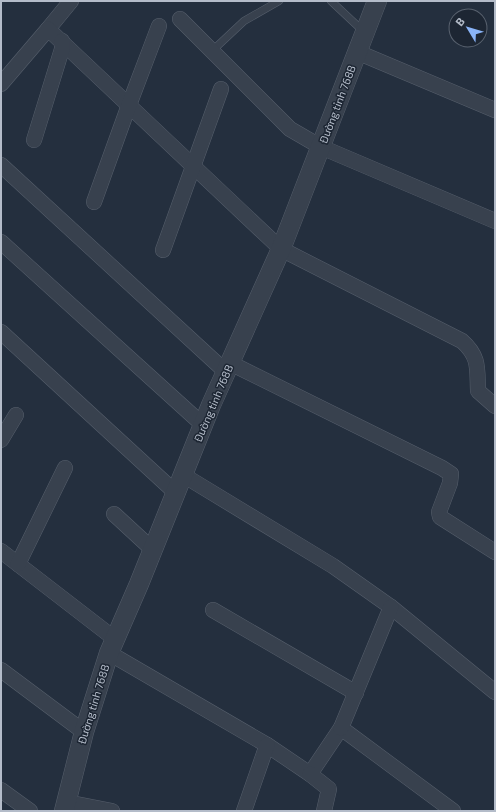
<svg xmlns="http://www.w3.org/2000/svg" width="496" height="812" viewBox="0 0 496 812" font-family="'Exo 2',sans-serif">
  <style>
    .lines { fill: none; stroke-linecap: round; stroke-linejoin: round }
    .service-casing { stroke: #565f6c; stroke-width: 8 }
    .minor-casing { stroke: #565f6c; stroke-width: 16 }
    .tertiary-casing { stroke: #565f6c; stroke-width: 20 }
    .service { stroke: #38414e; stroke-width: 7 }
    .minor { stroke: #38414e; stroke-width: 15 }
    .tertiary { stroke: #38414e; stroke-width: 19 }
    .labels { text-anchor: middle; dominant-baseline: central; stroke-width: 3; stroke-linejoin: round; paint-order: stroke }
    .street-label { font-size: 11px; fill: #b4bcc9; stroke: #1d2633 }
  </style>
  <rect width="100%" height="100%" fill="#242f3e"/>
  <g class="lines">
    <defs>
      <g id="service">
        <path d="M331,1L363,31"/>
        <path d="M212,51L244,21L279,1"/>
      </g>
      <g id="minor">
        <path d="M180,19L290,129L321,147L495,221"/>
        <path d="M48,29L71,1"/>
        <path d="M357,52L495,110"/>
        <path d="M1,84L48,29L281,249L462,341C480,357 477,369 478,391L495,406"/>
        <path d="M34,140L62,49V41"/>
        <path d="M1,165L226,372"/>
        <path d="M94,202L129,105L159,26"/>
        <path d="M1,242L203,425"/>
        <path d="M163,250L221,89"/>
        <path d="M1,332L176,493"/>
        <path d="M230,363L442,468L451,474L450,483L439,512L440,517L495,552"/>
        <path d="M1,440L16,415"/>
        <path d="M183,475L333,566L391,607L495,692"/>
        <path d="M114,514L153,550"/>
        <path d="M1,551L115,639"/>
        <path d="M18,564L65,468"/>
        <path d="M213,610L356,693"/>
        <path d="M109,653L267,745L310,774L341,728L453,811"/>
        <path d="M1,670L84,732"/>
        <path d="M341,728L391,607"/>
        <path d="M310,774L329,789L324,811"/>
        <path d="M1,790L30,811"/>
        <path d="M66,802L112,811"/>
        <path d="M244,811L267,745"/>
      </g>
      <path id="tertiary" d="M64,811L84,732L109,653L139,584L211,405L281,249L377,1"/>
    </defs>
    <!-- service casing -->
    <use href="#service" class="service-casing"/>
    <!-- minor casing -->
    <use href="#minor" class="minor-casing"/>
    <!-- tertiary casing -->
    <use href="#tertiary" class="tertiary-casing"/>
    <!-- service -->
    <use href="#service" class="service"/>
    <!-- minor -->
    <use href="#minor" class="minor"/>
    <!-- tertiary -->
    <use href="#tertiary" class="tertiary"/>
  </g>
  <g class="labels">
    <!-- street labels -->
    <g class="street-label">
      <text transform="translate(337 104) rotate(-69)">Đường tỉnh 768B</text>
      <text transform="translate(213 403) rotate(-67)">Đường tỉnh 768B</text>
      <text transform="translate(93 704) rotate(-73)">Đường tỉnh 768B</text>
    </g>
  </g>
  <!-- border -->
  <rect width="496" height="812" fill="none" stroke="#b4bcc9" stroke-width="4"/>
  <!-- north arrow -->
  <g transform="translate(468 28) rotate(308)"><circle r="19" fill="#1d2633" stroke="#59626f"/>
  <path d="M0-3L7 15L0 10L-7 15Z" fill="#8ab4f8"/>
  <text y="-6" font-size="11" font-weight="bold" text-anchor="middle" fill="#b4bcc9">B</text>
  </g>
</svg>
